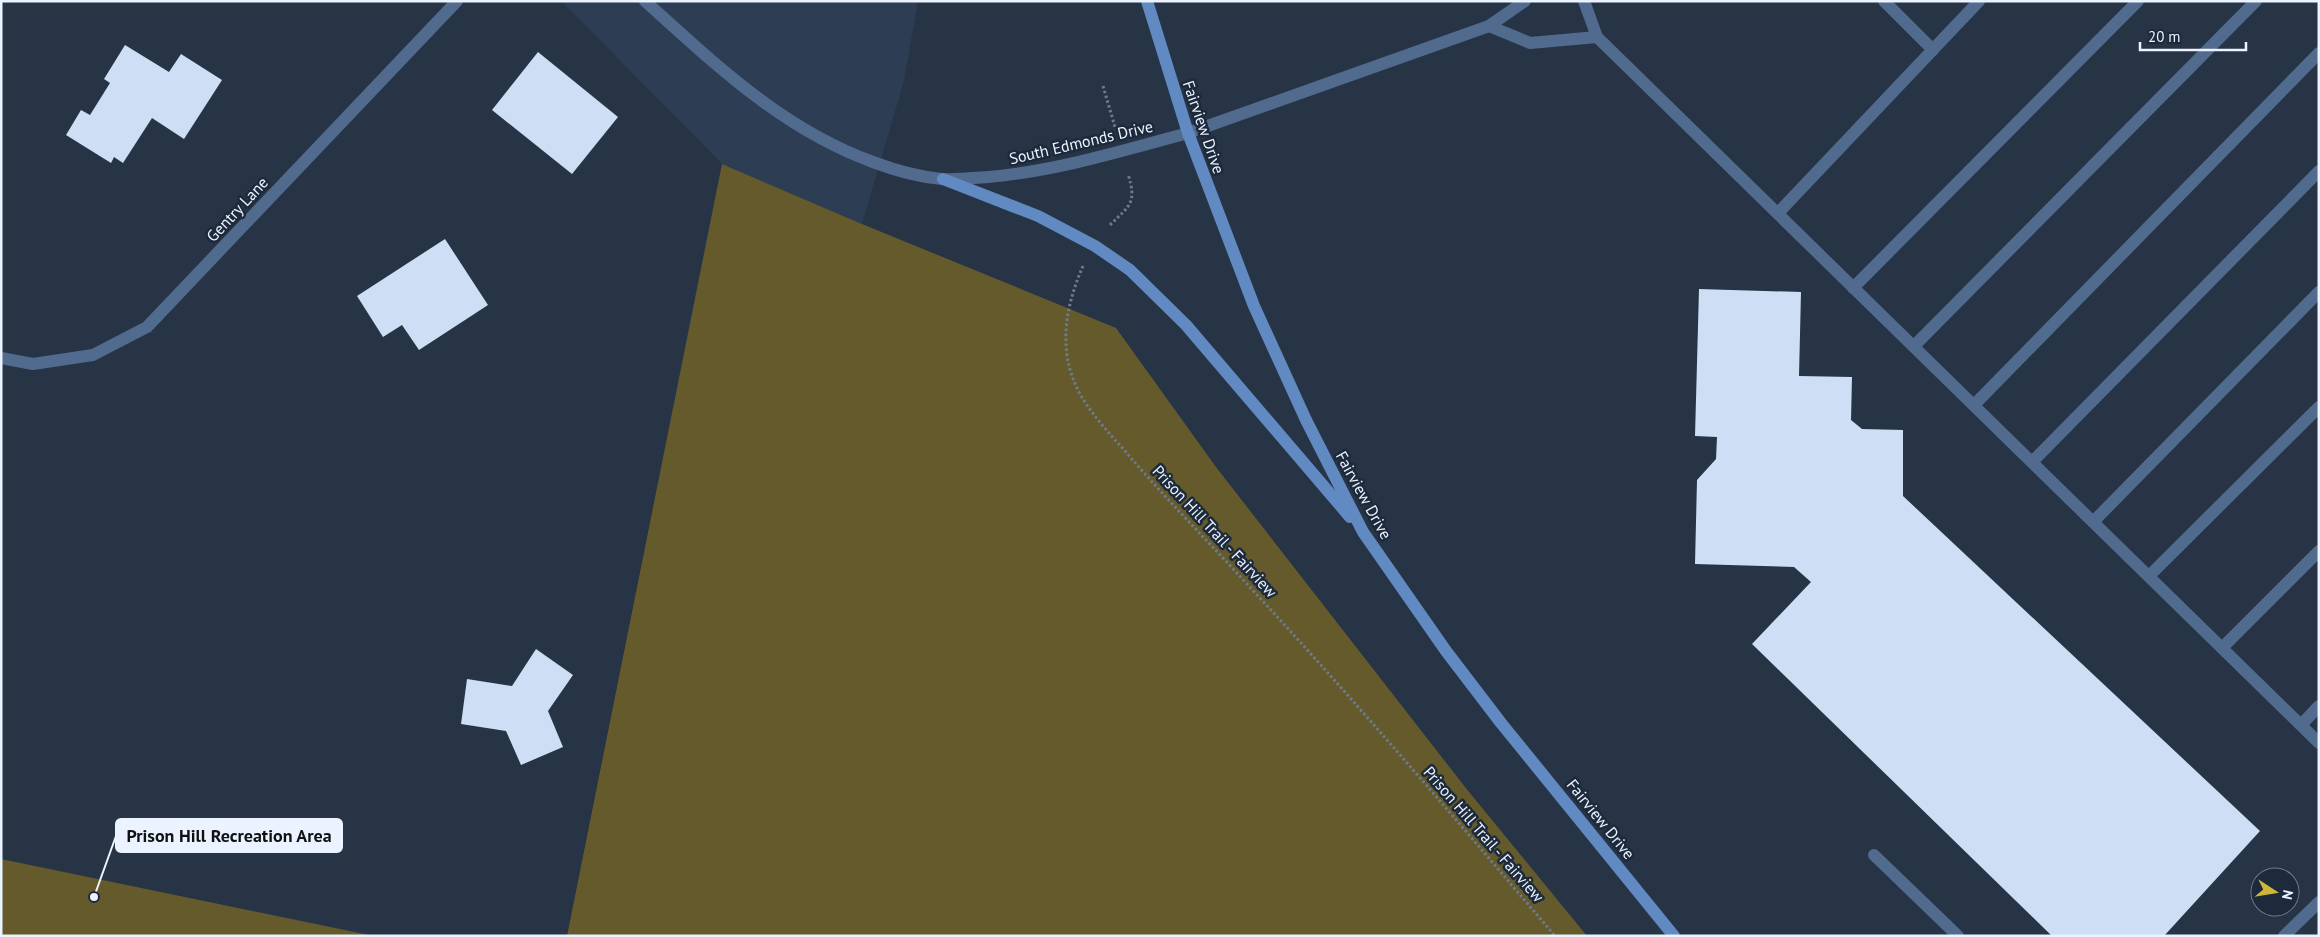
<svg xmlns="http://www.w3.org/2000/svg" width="2320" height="937" viewBox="0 0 2320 937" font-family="'PT Sans',sans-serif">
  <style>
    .built { fill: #2c3d54 }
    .green { fill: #645a2c }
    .building { fill: #cddef5 }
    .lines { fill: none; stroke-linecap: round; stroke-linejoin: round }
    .path { stroke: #6f7a8a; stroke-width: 3; stroke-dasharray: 2.5 2.5; stroke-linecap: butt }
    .service { stroke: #516b8e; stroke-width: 12 }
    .minor { stroke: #516b8e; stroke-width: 12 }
    .tertiary { stroke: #516b8e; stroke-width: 12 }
    .secondary { stroke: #608ac1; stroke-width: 12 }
    .labels { text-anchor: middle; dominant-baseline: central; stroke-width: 5; stroke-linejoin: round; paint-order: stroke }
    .street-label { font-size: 16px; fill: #eaf3ff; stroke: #1d2a3c }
    .leader { fill: none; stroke: #eaf3ff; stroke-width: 2 }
    .callout-dot { fill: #eaf3ff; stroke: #1d2a3c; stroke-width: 2 }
    .callout { fill: #eaf3ff; stroke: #eaf3ff; stroke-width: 2 }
    .callout-label { font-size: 18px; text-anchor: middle; font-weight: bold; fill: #111 }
  </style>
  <rect width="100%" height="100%" fill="#273446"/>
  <!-- built -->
  <path class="built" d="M561,1H918L904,81L862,224L722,164Z"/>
  <!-- green -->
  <g class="green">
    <path d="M722,164L862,224L1116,328L1216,467L1465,787L1587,936H567Z"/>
    <path d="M1,859L374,936H1Z"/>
  </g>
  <!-- building -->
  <g class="building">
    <path d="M125,45L169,72L181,54L222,80L184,139L152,118L123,163L114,157L111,163L66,135L81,110L90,115L110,83L104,79Z"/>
    <path d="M538,52L618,117L572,174L492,110Z"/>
    <path d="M445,239L488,305L419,350L402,325L383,337L357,296Z"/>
    <path d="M1699,289L1801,292L1799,376L1852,377L1851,420L1862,429L1903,430V496L2260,831L2164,936H2052L1752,644L1811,582L1794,567L1695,564L1697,480L1716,459L1717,437L1695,436Z"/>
    <path d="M536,649L573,675L548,711L563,747L521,765L506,731L461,724L467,679L512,686Z"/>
  </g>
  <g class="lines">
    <!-- path -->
    <g class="path">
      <path d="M1103,86L1115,127"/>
      <path d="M1110,225C1130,205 1137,204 1128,174"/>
      <path d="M1083,266C1065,307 1057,352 1080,394C1092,415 1109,433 1125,451C1164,497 1206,539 1247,584C1353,698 1454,817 1555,936"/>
    </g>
    <!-- service -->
    <g class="service">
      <path d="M1584,1L1597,37L2319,743"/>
      <path d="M1884,1L1933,50"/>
      <path d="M1489,26L1530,43L1597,37"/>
      <path d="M1188,133L1489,26L1525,1"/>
      <path d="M1778,213L1979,1"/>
      <path d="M1853,288L2138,1"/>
      <path d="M1914,346L2256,1"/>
      <path d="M1974,405L2319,53"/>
      <path d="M2032,462L2319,171"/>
      <path d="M2093,522L2319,292"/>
      <path d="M2149,576L2319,407"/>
      <path d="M2222,648L2319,551"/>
      <path d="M2301,725L2319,706"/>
      <path d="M1874,855L1958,936"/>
      <path d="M2284,936L2319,902"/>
    </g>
    <!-- minor -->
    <path class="minor" d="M1,358L33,364L93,355L147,327L457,1"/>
    <!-- tertiary -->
    <path class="tertiary" d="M645,1C715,64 782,129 873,162C894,170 919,177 942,179C957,180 973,178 988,177C1056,171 1122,151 1188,133"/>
    <!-- secondary -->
    <g class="secondary">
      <path d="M1147,1L1188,133L1254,306L1306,420L1363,532L1446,651L1501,723L1674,936"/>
      <path d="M943,179L1038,216L1095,246L1130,270L1186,325L1350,517"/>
    </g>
  </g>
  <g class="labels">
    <!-- street labels -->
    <g class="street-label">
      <text transform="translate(1204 127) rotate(71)">Fairview Drive</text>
      <text transform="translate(1081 142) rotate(-13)">South Edmonds Drive</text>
      <text transform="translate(237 209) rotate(-47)">Gentry Lane</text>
      <text transform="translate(1364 495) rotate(61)">Fairview Drive</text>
      <text transform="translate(1215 531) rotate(47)">Prison Hill Trail - Fairview</text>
      <text transform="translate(1601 819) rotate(51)">Fairview Drive</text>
      <text transform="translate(1484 834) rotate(49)">Prison Hill Trail - Fairview</text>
    </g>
  </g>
  <!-- callouts -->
  <path class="leader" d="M94 897L116 836"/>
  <circle class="callout-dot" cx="94" cy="897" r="5"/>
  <rect class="callout" x="116" y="819" width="226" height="33" rx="5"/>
  <g class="callout-label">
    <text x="229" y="842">Prison Hill Recreation Area</text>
  </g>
  <!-- border -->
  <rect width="2320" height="937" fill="none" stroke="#eaf3ff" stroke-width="5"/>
  <!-- north arrow -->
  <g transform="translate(2275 892) rotate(102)"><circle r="24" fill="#1d2a3c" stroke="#6f7a8a"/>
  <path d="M0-4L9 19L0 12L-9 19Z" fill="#d1b736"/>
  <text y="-8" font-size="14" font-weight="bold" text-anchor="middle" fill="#eaf3ff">N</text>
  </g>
  <!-- scale -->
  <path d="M2140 42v8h106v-8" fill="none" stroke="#eaf3ff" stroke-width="2.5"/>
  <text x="2148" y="42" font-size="15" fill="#eaf3ff" stroke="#1d2a3c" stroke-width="4" paint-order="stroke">20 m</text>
</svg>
